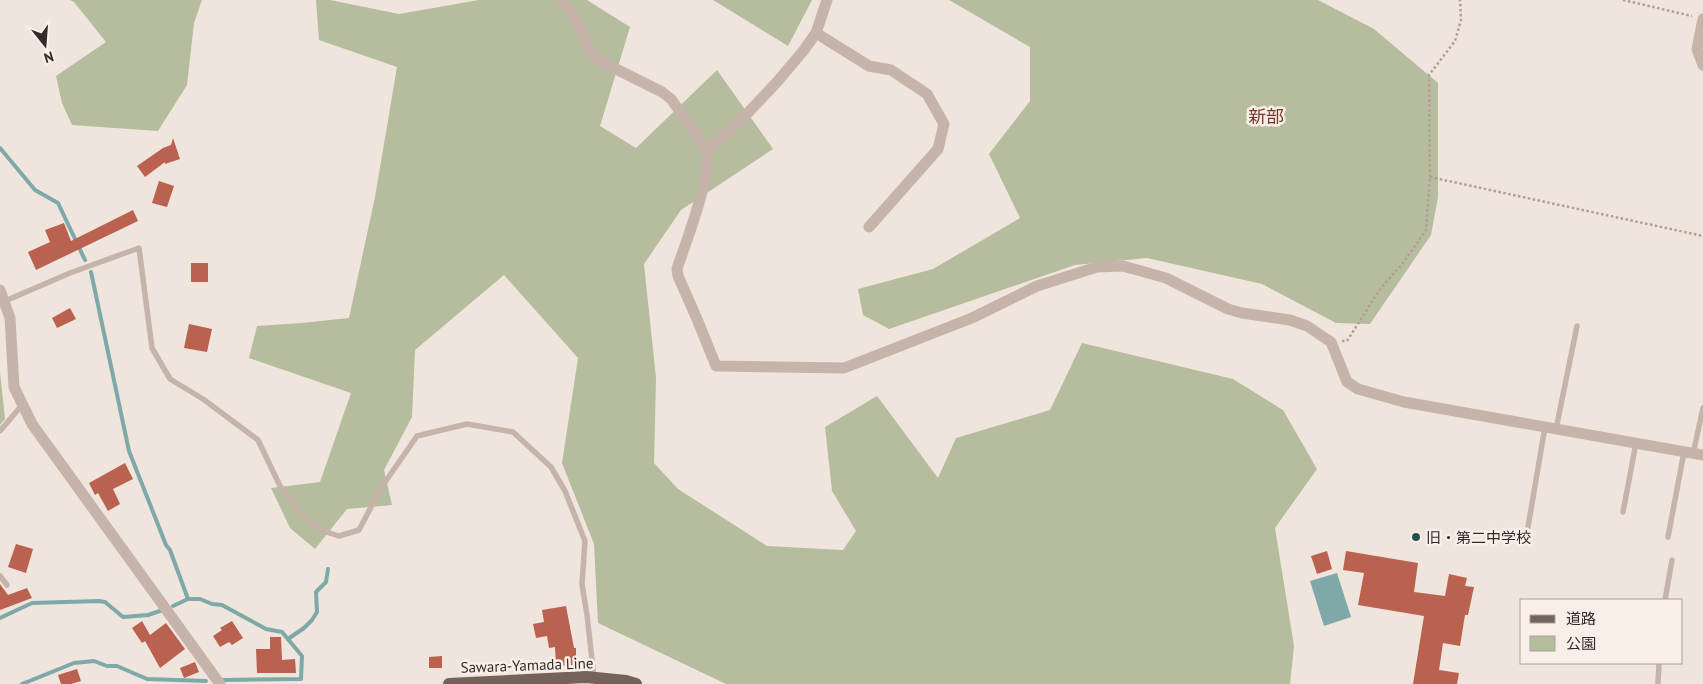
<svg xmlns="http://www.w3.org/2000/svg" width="1703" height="684" viewBox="0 0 1703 684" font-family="'PT Sans','Noto Sans JP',sans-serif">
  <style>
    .green { fill: #b5bd9e }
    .water { fill: #7ea9a8 }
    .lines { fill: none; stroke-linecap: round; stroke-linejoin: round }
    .stream { stroke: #7ea9a8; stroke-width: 4 }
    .building { fill: #ba6150 }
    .path { stroke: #b29e94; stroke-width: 2.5; stroke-dasharray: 2.5 2.5; stroke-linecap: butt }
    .service { stroke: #c6b4aa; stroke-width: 5.5 }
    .minor { stroke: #c6b4aa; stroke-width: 11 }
    .primary { stroke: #75625b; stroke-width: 12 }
    .poi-dot { fill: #225251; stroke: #f7efe8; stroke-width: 2 }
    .labels { text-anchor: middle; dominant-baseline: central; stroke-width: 5; stroke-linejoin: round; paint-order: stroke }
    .poi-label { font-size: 15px; fill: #342b28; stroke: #f7efe8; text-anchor: start }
    .street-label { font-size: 15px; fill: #342b28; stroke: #f7efe8 }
    .quarter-label { font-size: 18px; fill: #7b362a; stroke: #f7efe8 }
  </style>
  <rect width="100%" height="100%" fill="#efe5dc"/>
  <!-- green -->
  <g class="green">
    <path d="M70,0H202L194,23L187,85L158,131L72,125L62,103L56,76L106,42L74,2Z"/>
    <path d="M316,0H330L399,14L479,0H587L630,27L600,126L636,148L717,70L773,149L681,210L644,264L656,378L654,463L678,489L767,546L843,550L856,531L832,491L825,427L877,396L938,478L956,438L1050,410L1082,343L1233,379L1283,410L1317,469L1275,528L1294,646L1290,684H726L598,623L594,544L562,463L578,358L504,275L415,350L412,417L384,470L392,505L347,509L315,549L290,528L271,488L320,482L351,393L249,358L257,326L302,323L349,318L375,197L397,67L319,40Z"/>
    <path d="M713,0H812L788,46Z"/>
    <path d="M949,0H1318L1374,29L1438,83V197L1431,235L1370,324L1336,323L1262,284L1147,258L1075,265L889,329L863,315L858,289L933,269L1020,218L989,154L1030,101V47Z"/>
    <path d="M0,372L5,419L0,425Z"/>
  </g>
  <!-- water -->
  <path class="water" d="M1337,573L1351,617L1324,626L1310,581Z"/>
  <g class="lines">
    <!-- stream -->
    <g class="stream">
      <path d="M0,148L35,190L58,203L85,260"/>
      <path d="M91,272L129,451L166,545L170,550L188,599"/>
      <path d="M173,606L188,599H200L212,604L222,605L266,629L282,632L302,656L301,679L223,680"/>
      <path d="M0,618L32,603L99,601L105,602L123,617L148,615L163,610"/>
      <path d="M288,639L304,628L312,620L317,612L316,592L326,582L328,569"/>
      <path d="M22,684L74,663L94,661L107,666H117L147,679L206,681"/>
    </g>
  </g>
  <!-- building -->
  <g class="building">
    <path d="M173,138L180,159L165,164V162L145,177L137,166L163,148L171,145Z"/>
    <path d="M159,181L174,186L167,207L152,203Z"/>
    <path d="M133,210L138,221L36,270L28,252L50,242L45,230L64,223L71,241Z"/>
    <rect x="191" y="263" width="17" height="19"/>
    <path d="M70,308L76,319L57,328L52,318Z"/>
    <path d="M189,324L212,329L207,352L184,348Z"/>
    <path d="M125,463L133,479L113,489L120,504L108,511L98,493L95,495L89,483Z"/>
    <path d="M16,544L33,549L26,573L8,567Z"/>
    <path d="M1327,551L1332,569L1317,574L1311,556Z"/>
    <path d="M1346,551L1418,563L1414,592L1445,596L1449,574L1467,578L1465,586L1474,587L1468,615H1465L1460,646L1443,643L1439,670L1459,673L1457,684H1413L1424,616L1358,605L1364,573L1343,570Z"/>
    <path d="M0,584L8,595L27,588L32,598L0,610Z"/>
    <path d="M566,606L574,648H576V665L556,666L555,647L549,648L547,636L536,638L533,624L544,622L542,610Z"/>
    <path d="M142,621L150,635L166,623L185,649L160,668L145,641L142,643L132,628Z"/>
    <path d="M232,621L243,638L232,645L229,642L220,647L213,636L222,630L220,628Z"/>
    <path d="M270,637H281L282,660L295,659L296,673H257L256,649H270Z"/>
    <path d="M442,656V668H429V657Z"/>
    <path d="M195,662L199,672L184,678L180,668Z"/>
    <path d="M77,669L81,681L71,684H61L58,675Z"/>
  </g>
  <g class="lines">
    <!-- path -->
    <g class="path">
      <path d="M1623,0L1692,16"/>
      <path d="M1430,177L1703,236"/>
      <path d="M1342,341H1347L1380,289L1403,263L1426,230L1430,177L1429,75L1455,41L1461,20L1460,0"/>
    </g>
    <!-- service -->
    <g class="service">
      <path d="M5,301L70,273L139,248L152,348L170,379L203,399L258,440L280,486L303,516L323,531L339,536L359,530L381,488L417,436L467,424L513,432L551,467L565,491L585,541L582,584L587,615L594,678"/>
      <path d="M1556,429L1577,326"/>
      <path d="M0,431L22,405"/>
      <path d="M1693,454L1703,408"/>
      <path d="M1623,512L1636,443"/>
      <path d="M1528,527L1545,427"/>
      <path d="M1668,537L1684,452"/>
      <path d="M0,576L7,585"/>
      <path d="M1665,600L1672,560"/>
      <path d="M1658,684L1659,663"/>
    </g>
    <!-- minor -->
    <g class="minor">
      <path d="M561,0L577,21L594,58L662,92L671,99C682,115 697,133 706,150C715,168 684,247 677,269L678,276L697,319L716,366L844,368L972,318L1037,286L1097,267L1123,266L1166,278L1228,309L1242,313L1290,320L1307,326L1331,342L1347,382L1358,389L1404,402L1703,455"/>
      <path d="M1703,19L1697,49L1703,65"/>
      <path d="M816,33L869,66L891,70L927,94L944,124L938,149L869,227"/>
      <path d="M707,151L744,117L777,82L804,50L816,33L827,0"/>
      <path d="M0,290L10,318L14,387L32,424L220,684"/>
    </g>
    <!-- primary -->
    <path class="primary" d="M449,684L586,677L626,681L636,684"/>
  </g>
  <!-- markers -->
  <circle class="poi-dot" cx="1416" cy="537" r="5"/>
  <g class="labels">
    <!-- poi labels -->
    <g class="poi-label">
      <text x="1426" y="537">旧・第二中学校</text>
    </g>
    <!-- street labels -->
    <g class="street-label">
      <text transform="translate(527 665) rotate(-2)">Sawara-Yamada Line</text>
    </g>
    <!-- quarter labels -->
    <g class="quarter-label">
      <text x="1266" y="116">新部</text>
    </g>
  </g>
  <!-- legend -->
  <rect x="1520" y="599" width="162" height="65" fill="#f7efe8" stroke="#a9a19b"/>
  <rect x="1530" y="615" width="25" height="8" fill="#75625b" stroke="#a9a19b"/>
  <text x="1566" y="624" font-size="15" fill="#342b28">道路</text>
  <rect x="1530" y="636" width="25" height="15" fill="#b5bd9e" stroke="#a9a19b"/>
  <text x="1566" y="649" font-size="15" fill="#342b28">公園</text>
  <!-- north arrow -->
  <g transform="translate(45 45) rotate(163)" stroke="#f7efe8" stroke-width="4" paint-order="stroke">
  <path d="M0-4L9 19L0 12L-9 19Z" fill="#342b28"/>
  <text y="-8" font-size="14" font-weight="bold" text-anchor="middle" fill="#342b28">N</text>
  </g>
</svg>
